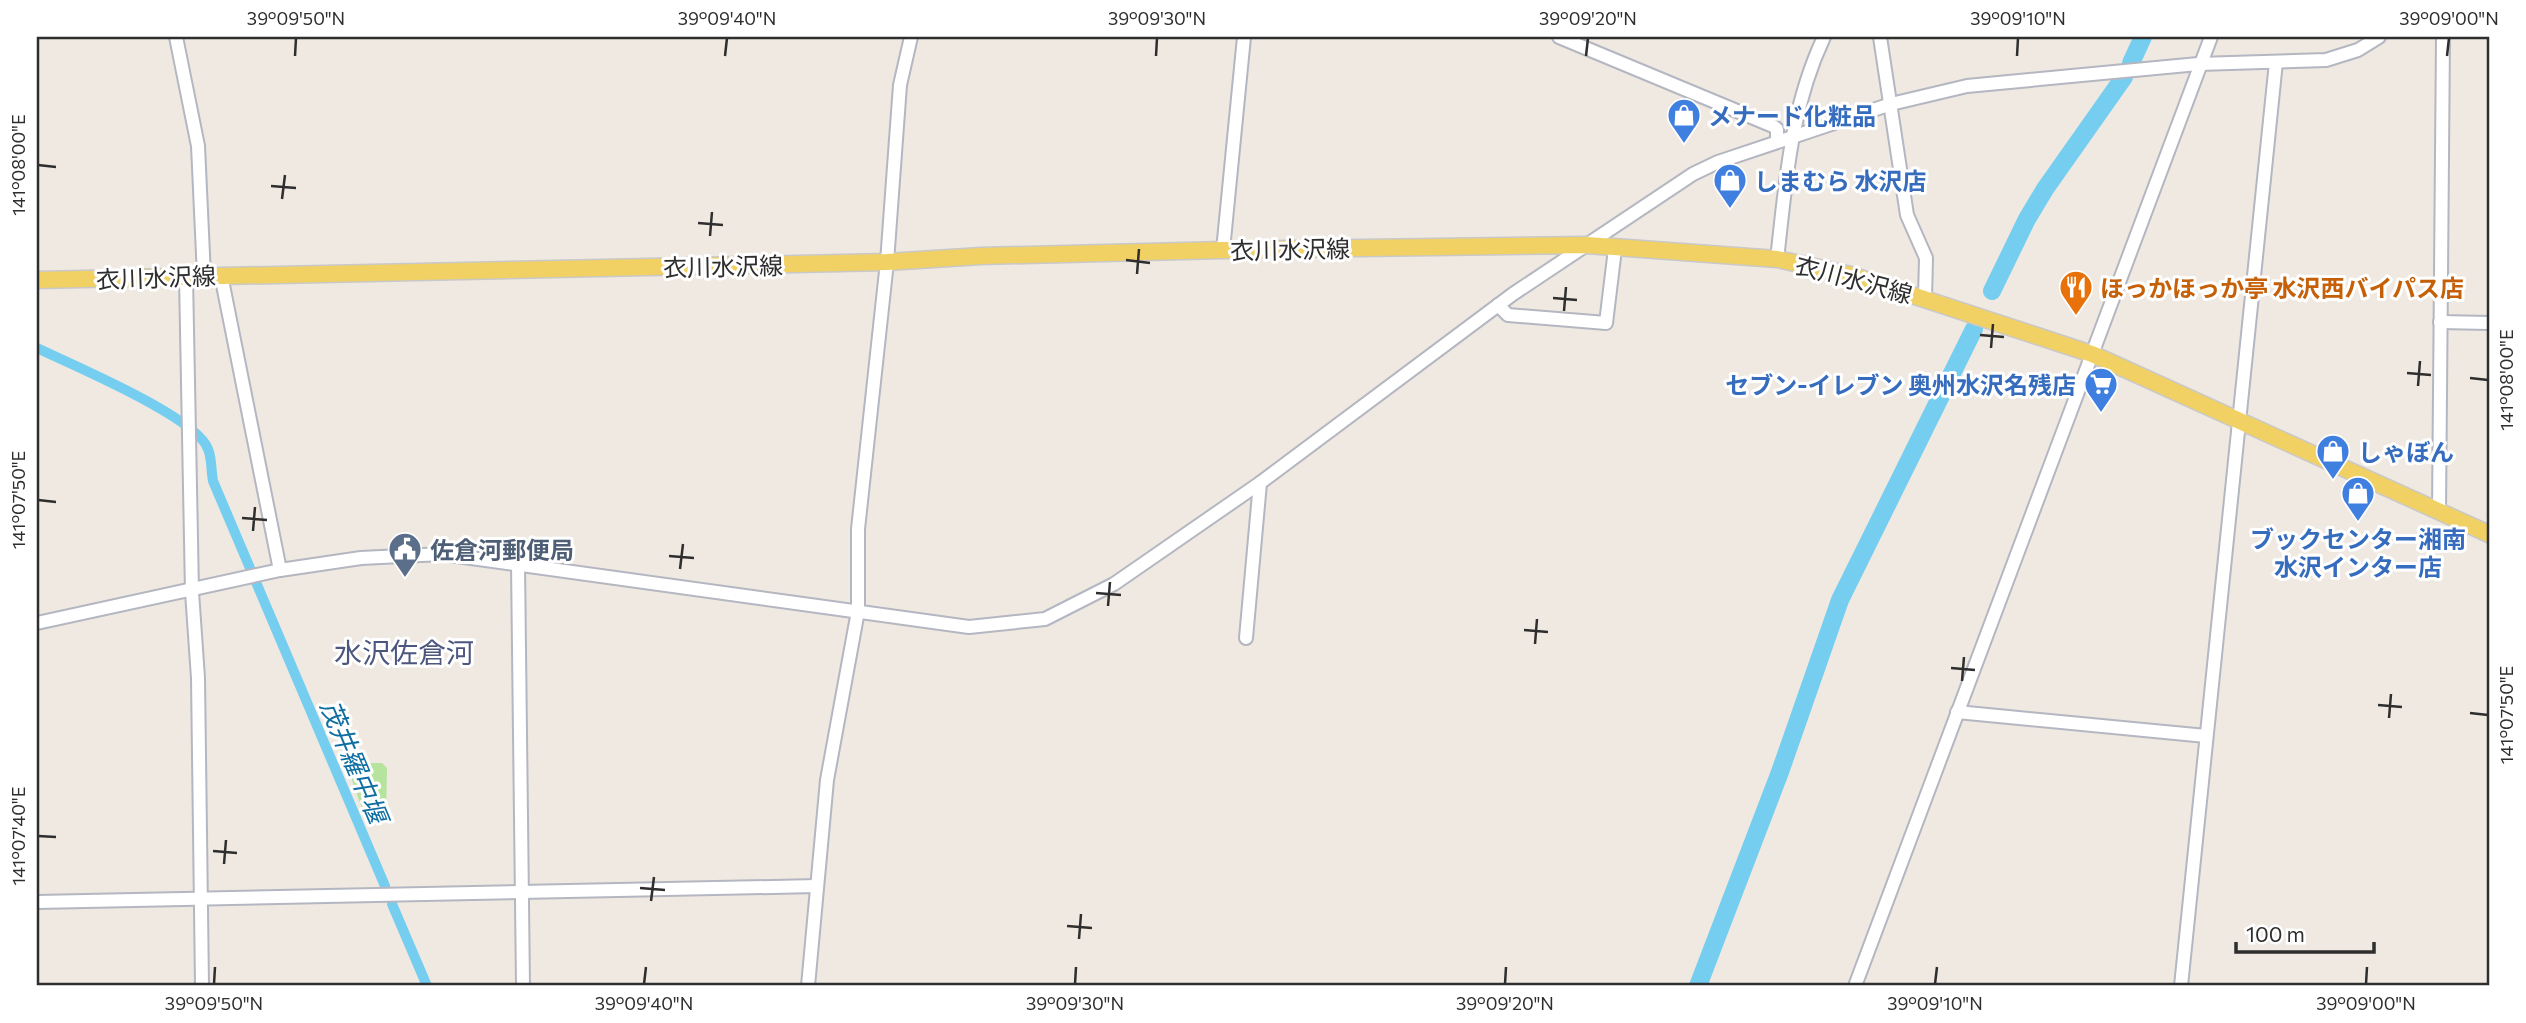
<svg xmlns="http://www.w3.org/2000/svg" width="2526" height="1023" viewBox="0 0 2526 1023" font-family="Commissioner,'Noto Sans JP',sans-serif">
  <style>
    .green { fill: #b6e49e }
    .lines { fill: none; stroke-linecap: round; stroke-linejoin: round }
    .canal { stroke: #75ceef; stroke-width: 10 }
    .river { stroke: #75ceef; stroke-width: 18 }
    .minor-casing { stroke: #b4b7c1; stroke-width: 16 }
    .major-casing { stroke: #c9c9c9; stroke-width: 19 }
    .minor { stroke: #fff; stroke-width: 12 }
    .major { stroke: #f1d064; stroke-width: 16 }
    .ticks { fill: none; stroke: #2e2e2e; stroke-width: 2.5 }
    .labels { text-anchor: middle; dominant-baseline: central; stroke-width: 6; stroke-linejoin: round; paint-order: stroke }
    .shop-label { font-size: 24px; font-weight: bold; fill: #366cbe; stroke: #fff; text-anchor: start }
    .street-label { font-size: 24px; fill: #2e2e2e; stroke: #fff }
    .food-label { font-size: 24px; font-weight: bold; fill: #c56008; stroke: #fff; text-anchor: start }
    .service-label { font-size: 24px; font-weight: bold; fill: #4e5e75; stroke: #fff; text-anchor: start }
    .water-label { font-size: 26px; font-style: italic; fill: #0e6ea1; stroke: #fff }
    .quarter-label { font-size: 28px; fill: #4d567f; stroke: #fff }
    .neatline { fill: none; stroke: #2e2e2e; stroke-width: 2.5 }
    .ticks-label { font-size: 18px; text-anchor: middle; fill: #2e2e2e }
  </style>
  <rect width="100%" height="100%" fill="#efe9e1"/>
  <!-- green -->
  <path class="green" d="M346,763H382L387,768L386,823H367Z"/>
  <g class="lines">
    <!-- canal -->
    <g class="canal">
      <path d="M37,348C70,364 197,417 208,449C212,458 211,471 213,481L385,886"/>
      <path d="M392,904L427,986"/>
    </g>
    <!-- river -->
    <g class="river">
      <path d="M2131,63L2143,37"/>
      <path d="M1992,291L2027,219L2045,189L2124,77"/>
      <path d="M1698,986L1780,772L1840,600L1974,329"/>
    </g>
    <defs>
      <g id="minor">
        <path d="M176,37L198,146L204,276"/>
        <path d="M1559,37L1773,126L1777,129V139"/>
        <path d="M1880,37L1907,215L1926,258L1925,298"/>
        <path d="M1223,250L1244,37"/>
        <path d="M1777,259C1786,182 1790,109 1824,37"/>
        <path d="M221,275L280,570"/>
        <path d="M186,277L192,592L198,678L202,986"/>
        <path d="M1498,305L1508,315L1606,323L1615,249"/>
        <path d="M2440,322L2489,323"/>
        <path d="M2439,512L2443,37"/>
        <path d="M518,564L523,986"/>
        <path d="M37,623L280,570L361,558L442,554L969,627L1045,619L1114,584L1260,483L1513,294L1693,174L1718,162L1891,104L1967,86L2198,64L2326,60L2358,50L2379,37"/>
        <path d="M1246,638L1260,483"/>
        <path d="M1957,712L2206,736"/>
        <path d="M37,902L817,886"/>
        <path d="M808,986L827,780L858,611V529L887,262L900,85L911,37"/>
        <path d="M1855,986L2211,37"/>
        <path d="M2181,986L2276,62"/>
      </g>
      <path id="major" d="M37,280L887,262L981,256L1223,250L1587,245L1777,259L1851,275L2092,354L2489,534"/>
    </defs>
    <!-- minor casing -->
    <use href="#minor" class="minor-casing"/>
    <!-- major casing -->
    <use href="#major" class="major-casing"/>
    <!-- minor -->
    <use href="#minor" class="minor"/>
    <!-- major -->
    <use href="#major" class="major"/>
  </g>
  <!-- ticks -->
  <path class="ticks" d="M295,56L296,38M725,56L727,38M1156,56L1157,38M1586,56L1588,38M2017,56L2018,38M2447,56L2449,38M38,165L56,167M271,186L296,188M282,199L285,175M698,223L723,225M710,236L712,212M1126,260L1150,263M1137,274L1139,249M1553,298L1577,300M1564,311L1566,287M1980,335L2004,337M1991,348L1993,324M2407,373L2431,375M2470,378L2488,380M2418,386L2420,361M38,500L56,502M242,518L267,520M253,531L255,507M669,556L694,558M680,569L683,544M1096,593L1121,595M1108,606L1110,582M1524,630L1548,632M1535,644L1537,619M1951,668L1975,670M1962,681L1964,657M2378,705L2402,707M2470,713L2488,715M2389,718L2391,694M38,836L56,837M213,851L237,853M224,864L226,840M640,888L665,890M651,901L654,877M1067,926L1092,928M1079,939L1081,914M214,984L215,967M644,984L646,967M1075,984L1076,967M1505,984L1506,967M1935,984L1937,967M2366,984L2367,967"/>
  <!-- icons -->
  <defs>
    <symbol id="shop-pin" viewBox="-11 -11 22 30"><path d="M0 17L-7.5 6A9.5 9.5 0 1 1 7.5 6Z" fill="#3f7fe0" stroke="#fff"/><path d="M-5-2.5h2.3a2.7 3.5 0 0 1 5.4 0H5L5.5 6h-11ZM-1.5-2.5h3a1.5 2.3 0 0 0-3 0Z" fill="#fff"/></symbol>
    <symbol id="restaurant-pin" viewBox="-11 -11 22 30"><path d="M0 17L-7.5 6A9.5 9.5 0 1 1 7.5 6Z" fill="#e8710a" stroke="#fff"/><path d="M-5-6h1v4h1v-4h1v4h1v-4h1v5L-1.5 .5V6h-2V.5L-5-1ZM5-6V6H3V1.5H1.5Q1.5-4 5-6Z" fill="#fff"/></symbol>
    <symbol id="supermarket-pin" viewBox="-11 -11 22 30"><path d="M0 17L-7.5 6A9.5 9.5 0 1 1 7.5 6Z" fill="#3f7fe0" stroke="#fff"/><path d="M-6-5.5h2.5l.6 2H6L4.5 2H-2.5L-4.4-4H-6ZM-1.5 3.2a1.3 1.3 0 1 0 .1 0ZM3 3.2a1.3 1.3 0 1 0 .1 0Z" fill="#fff"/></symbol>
    <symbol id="civic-pin" viewBox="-11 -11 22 30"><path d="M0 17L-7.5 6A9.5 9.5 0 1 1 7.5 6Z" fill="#5c6f8a" stroke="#fff"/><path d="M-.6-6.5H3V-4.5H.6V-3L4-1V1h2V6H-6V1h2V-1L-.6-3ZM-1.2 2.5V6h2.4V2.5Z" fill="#fff"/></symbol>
  </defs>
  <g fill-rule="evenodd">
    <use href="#shop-pin" x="1665" y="96" width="38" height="52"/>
    <use href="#shop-pin" x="1711" y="161" width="38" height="52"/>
    <use href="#restaurant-pin" x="2057" y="268" width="38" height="52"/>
    <use href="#supermarket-pin" x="2082" y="365" width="38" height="52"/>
    <use href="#shop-pin" x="2314" y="432" width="38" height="52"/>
    <use href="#shop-pin" x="2339" y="474" width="38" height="52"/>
    <use href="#civic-pin" x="386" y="530" width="38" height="52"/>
  </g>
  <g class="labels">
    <!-- shop labels -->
    <g class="shop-label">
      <text x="1708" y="115">メナード化粧品</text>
      <text x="1754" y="180">しまむら 水沢店</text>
      <text x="2076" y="384" text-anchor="end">セブン-イレブン 奥州水沢名残店</text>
      <text x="2358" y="451">しゃぼん</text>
      <text x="2358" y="538" text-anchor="middle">ブックセンター湘南<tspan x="2358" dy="28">水沢インター店</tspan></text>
    </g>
    <!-- street labels -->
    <g class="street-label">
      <text transform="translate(1290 249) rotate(-1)">衣川水沢線</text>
      <text transform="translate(723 266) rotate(-1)">衣川水沢線</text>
      <text transform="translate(156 277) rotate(-2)">衣川水沢線</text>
      <text transform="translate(1854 279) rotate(15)">衣川水沢線</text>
    </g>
    <!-- food labels -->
    <g class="food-label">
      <text x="2100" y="287">ほっかほっか亭 水沢西バイパス店</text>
    </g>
    <!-- service labels -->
    <g class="service-label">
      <text x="430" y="549">佐倉河郵便局</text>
    </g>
    <!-- water labels -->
    <g class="water-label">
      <text transform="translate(355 761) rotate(67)">茂井羅中堰</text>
    </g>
    <!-- quarter labels -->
    <g class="quarter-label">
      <text x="404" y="652">水沢佐倉河</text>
    </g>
  </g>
  <!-- border -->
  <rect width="2526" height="1023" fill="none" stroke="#ffffff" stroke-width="77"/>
  <!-- scale -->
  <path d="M2236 942v10h138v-10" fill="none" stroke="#2e2e2e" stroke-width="3.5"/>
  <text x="2246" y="942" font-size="21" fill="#2e2e2e" stroke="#ffffff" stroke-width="5" paint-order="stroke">100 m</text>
  <rect x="38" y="38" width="2450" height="946" class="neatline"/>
  <g class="ticks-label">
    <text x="296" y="25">39°09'50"N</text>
    <text x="727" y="25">39°09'40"N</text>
    <text x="1157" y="25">39°09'30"N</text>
    <text x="1588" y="25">39°09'20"N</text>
    <text x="2018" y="25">39°09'10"N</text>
    <text x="2449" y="25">39°09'00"N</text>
    <text transform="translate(19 165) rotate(-90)" y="6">141°08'00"E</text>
    <text transform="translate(2507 380) rotate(-90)" y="6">141°08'00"E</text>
    <text transform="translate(19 500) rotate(-90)" y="6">141°07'50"E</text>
    <text transform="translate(2507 715) rotate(-90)" y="6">141°07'50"E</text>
    <text transform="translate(19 836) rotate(-90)" y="6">141°07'40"E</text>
    <text x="214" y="1010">39°09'50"N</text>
    <text x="644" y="1010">39°09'40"N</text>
    <text x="1075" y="1010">39°09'30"N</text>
    <text x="1505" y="1010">39°09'20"N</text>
    <text x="1935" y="1010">39°09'10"N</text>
    <text x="2366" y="1010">39°09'00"N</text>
  </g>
</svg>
